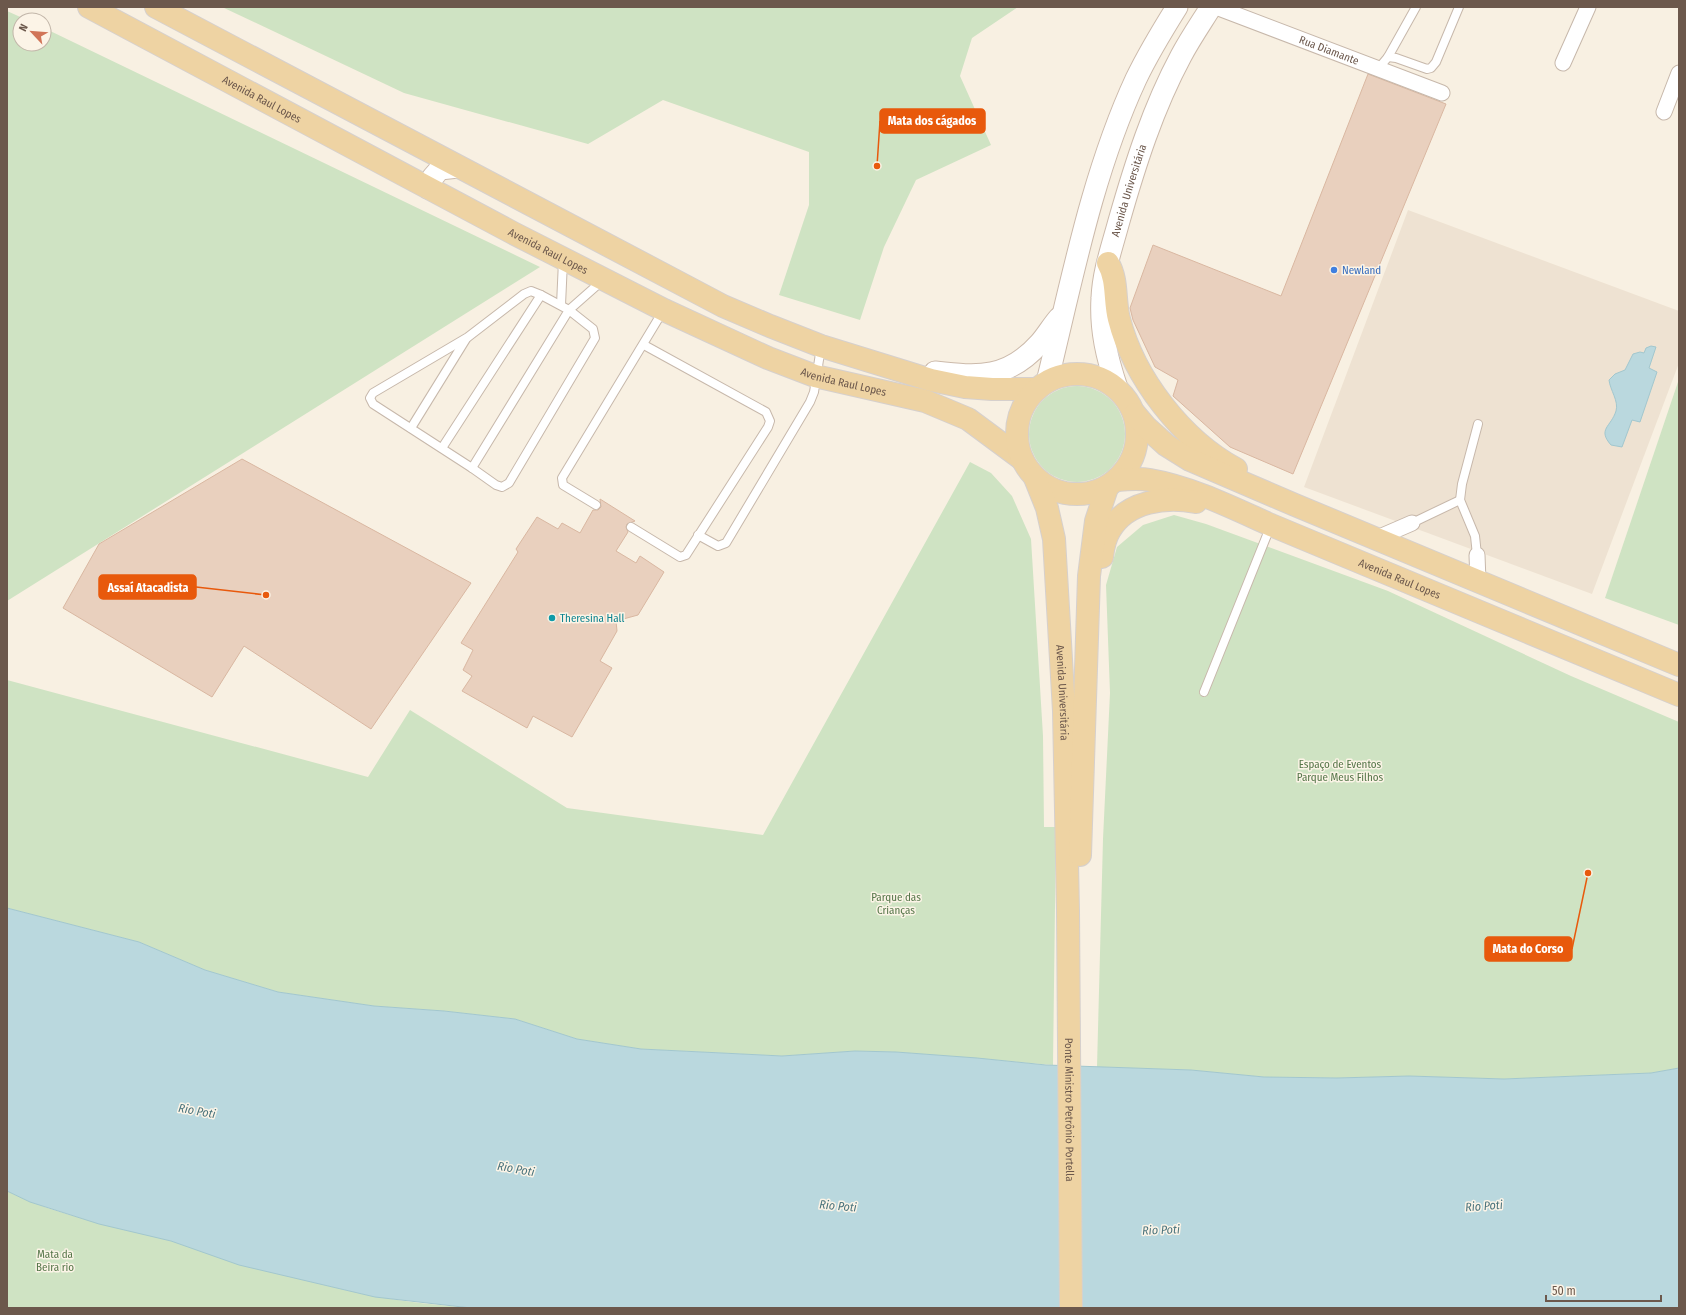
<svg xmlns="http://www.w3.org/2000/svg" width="1686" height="1315" viewBox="0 0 1686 1315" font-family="'Fira Sans Condensed',sans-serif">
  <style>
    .residential { fill: #eee2d2 }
    .green { fill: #cfe3c3 }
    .water { fill: #bad8de; stroke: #a2c7ce }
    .building { fill: #e9d0be; stroke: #d9b7a1 }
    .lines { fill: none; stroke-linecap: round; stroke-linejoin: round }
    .service-casing { stroke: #c7b8ab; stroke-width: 10 }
    .minor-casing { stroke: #c7b8ab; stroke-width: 17 }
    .secondary-casing { stroke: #ccbaab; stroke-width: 23 }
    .primary-casing { stroke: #d6d0cd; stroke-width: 24 }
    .service { stroke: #fff; stroke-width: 8 }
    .minor { stroke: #fff; stroke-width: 15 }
    .secondary { stroke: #fff; stroke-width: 21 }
    .primary { stroke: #eed3a3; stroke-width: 22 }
    .shop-dot { fill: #3f7fe0; stroke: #fcf4e7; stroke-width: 1.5 }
    .culture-dot { fill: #0f9aa8; stroke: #fcf4e7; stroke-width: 1.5 }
    .labels { text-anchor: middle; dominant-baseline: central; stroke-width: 3; stroke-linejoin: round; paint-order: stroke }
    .street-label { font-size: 11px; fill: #6c584c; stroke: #fcf4e7 }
    .shop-label { font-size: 11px; fill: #366cbe; stroke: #fcf4e7; text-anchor: start }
    .culture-label { font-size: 11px; fill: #0d838f; stroke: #fcf4e7; text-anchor: start }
    .park-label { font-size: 11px; fill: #557649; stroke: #fcf4e7 }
    .water-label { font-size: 12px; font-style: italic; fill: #4a737c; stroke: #fcf4e7 }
    .leader { fill: none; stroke: #e8590c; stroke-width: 1.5 }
    .callout-dot { fill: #e8590c; stroke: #fcf4e7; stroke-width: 1.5 }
    .callout { fill: #e8590c; stroke: #e8590c; stroke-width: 1.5 }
    .callout-label { font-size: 12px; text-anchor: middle; font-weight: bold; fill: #fff }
  </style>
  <rect width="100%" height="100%" fill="#f8f0e2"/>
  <!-- residential -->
  <path class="residential" d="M1408,210L1679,311V363L1592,594L1304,487Z"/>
  <!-- green -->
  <g class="green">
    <path d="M222,7H1018L972,38L960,76L991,145L916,180L884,247L860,320L779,295L809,205V152L663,100L588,144L404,93Z"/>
    <path d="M7,11L27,20H20V44H44V28L540,267L7,601Z"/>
    <path d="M1679,379V625L1605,598Z"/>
    <circle cx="1077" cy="434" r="48"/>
    <path d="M970,462L991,473L1012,496L1031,539L1043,736L1044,827H1056L1053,1065L896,1052L855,1051L782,1056L641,1049L577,1039L515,1019L444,1011L374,1006L278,992L205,970L139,942L7,908V680L368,777L410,710L567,808L763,835Z"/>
    <path d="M1174,515L1206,524L1388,591L1571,676L1679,722V1068L1651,1073L1504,1079L1409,1076L1337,1078L1264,1077L1191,1070L1097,1067L1103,839L1110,693L1106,585L1117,547L1143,525Z"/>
    <path d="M7,1191C59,1217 117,1226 172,1241C239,1260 306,1283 374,1296C406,1302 439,1305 471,1308H7Z"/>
  </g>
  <!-- water -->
  <g class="water">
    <path d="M1651,346L1656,347L1649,368L1657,372L1640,422L1632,420L1622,447L1611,445C1597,429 1611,427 1616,411C1619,401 1610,390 1609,380L1615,374L1625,370L1633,354L1640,352L1644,353L1646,348Z"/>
    <path d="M7,908L139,942L205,970L278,992L374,1006L444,1011L515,1019L577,1039L641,1049L782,1056L855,1051L896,1052L977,1058L1046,1065L1191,1070L1264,1077L1337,1078L1409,1076L1504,1079L1651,1073L1679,1068V1308H471L375,1297L239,1265L171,1241L99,1224L30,1202L7,1191Z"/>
  </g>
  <!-- building -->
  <g class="building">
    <path d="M1368,74L1446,104L1293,474L1230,447L1173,396L1178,380L1155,367L1133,320L1130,308L1153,245L1281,296Z"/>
    <path d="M242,459L471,583L371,729L244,646L212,697L63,608L99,544Z"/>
    <path d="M600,499L635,521L627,524L626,527L628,532L616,551L636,563L640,556L664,572L638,615L616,621L617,631L600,661L612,668L572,737L533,716L527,728L462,691L472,676L463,670L473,650L461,643L518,552L516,549L537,517L558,529L562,523L580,533L593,510H598L601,507Z"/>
  </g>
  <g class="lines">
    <defs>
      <g id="service">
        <path d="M1388,57L1396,58L1427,69L1431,68L1436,62L1459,7"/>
        <path d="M1378,69L1388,57L1416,7"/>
        <path d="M531,291L541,295L569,310L472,468L373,404L370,398L373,393L468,337L524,294Z"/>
        <path d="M561,305L563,261"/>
        <path d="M411,428L466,339"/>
        <path d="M442,448L541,295"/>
        <path d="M472,468L496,485L502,487L509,483L595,338L593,329L569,310L603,280"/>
        <path d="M596,505L563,485L562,478L663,311"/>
        <path d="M1412,523L1460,500"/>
        <path d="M631,527L680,557L686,555L768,427L770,421L766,412L644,345"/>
        <path d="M698,535L718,546L726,543L810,402L814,392L821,347"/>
        <path d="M1477,555L1475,536L1460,500L1462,484L1478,424"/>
        <path d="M1204,692L1271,525"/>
      </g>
      <g id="minor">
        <path id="s1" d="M1216,7L1442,93"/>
        <path d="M1563,63L1588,7"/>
        <path d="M1664,112L1679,73"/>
        <path d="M1375,539L1412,523"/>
        <path d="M1477,555L1478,581"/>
      </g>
      <g id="secondary">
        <path d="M428,188L433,177L440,169L458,167"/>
        <path d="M935,372C979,377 1008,379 1040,343C1047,335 1052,326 1059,318"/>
        <path d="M1047,382C1072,280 1092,174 1136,79C1148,54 1162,31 1177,7"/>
        <path id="s2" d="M1117,388C1107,358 1100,330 1102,298C1103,272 1112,247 1119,221C1135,165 1153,108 1181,56C1190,39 1201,23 1211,7"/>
      </g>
      <g id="primary">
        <path id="s3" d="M89,7L513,233L664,310L768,358L815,376L925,401L968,419L1022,459"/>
        <path d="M156,7L723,306L770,326L821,346L931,380L965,387L992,389H1037"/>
        <path d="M1108,263C1118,280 1114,300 1119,319C1134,378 1182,440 1236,469"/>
        <circle cx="1077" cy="434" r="60"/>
        <path d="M1135,414L1146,427L1166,445L1190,460L1295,505L1679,665"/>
        <path id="s4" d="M1035,478L1047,508L1054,539L1064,711L1068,911L1071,1308"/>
        <path id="s5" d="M1116,480C1128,479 1139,478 1150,480C1191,487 1233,508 1271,525L1679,695"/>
        <path d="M1102,557C1103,548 1105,538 1110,530C1127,501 1166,496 1196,502"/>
        <path d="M1080,855L1089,576L1096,521L1107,488"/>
      </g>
    </defs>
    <!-- service casing -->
    <use href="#service" class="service-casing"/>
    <!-- minor casing -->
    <use href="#minor" class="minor-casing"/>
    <!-- secondary casing -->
    <use href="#secondary" class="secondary-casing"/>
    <!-- primary casing -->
    <use href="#primary" class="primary-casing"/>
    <!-- service -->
    <use href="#service" class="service"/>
    <!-- minor -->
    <use href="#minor" class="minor"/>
    <!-- secondary -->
    <use href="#secondary" class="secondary"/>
    <!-- primary -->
    <use href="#primary" class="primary"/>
  </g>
  <!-- markers -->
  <circle class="shop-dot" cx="1334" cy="270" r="4"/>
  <circle class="culture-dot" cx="552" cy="618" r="4"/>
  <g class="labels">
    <!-- street labels -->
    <g class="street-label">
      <text stroke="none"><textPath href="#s1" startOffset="121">Rua Diamante</textPath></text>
      <text stroke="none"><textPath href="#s3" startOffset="196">Avenida Raul Lopes</textPath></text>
      <text stroke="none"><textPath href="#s2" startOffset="203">Avenida Universitária</textPath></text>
      <text stroke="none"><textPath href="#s3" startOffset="520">Avenida Raul Lopes</textPath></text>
      <text stroke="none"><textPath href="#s3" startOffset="844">Avenida Raul Lopes</textPath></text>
      <text stroke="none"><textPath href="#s5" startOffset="303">Avenida Raul Lopes</textPath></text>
      <text stroke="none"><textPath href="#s4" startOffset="218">Avenida Universitária</textPath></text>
      <text stroke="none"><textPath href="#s4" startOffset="635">Ponte Ministro Petrônio Portella</textPath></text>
    </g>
    <!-- shop labels -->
    <g class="shop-label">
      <text x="1342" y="270">Newland</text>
    </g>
    <!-- culture labels -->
    <g class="culture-label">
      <text x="560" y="618">Theresina Hall</text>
    </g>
    <!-- park labels -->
    <g class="park-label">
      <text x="1340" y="764">Espaço de Eventos<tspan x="1340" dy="13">Parque Meus Filhos</tspan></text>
      <text x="896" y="897">Parque das<tspan x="896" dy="13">Crianças</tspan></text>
      <text x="55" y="1254">Mata da<tspan x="55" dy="13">Beira rio</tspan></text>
    </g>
    <!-- water labels -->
    <g class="water-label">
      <text transform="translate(197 1111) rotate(10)">Rio Poti</text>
      <text transform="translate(516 1169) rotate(10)">Rio Poti</text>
      <text transform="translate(838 1206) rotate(5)">Rio Poti</text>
      <text transform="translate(1484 1206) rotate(-4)">Rio Poti</text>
      <text transform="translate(1161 1230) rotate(-2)">Rio Poti</text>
    </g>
  </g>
  <!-- callouts -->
  <path class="leader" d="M877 166L880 121M266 595L196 587M1588 873L1572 949"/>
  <g class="callout-dot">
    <circle cx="877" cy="166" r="4"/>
    <circle cx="266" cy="595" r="4"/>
    <circle cx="1588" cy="873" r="4"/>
  </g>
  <g class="callout">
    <rect x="880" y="109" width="105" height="24" rx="4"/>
    <rect x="99" y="575" width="97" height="24" rx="4"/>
    <rect x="1485" y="937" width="87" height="24" rx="4"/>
  </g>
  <g class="callout-label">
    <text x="932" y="125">Mata dos cágados</text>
    <text x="148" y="592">Assaí Atacadista</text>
    <text x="1528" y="953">Mata do Corso</text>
  </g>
  <!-- border -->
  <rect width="1686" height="1315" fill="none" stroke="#6c584c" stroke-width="16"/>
  <!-- north arrow -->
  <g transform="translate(32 32) rotate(296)"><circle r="19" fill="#fcf4e7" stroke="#c2b6a9"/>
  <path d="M0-3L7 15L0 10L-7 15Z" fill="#d17558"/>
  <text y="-6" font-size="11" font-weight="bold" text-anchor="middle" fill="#6c584c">N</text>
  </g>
  <!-- scale -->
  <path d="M1546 1295v6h115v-6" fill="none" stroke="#6c584c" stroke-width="2"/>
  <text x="1552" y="1295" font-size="12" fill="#6c584c" stroke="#fcf4e7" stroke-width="3" paint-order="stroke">50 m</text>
</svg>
